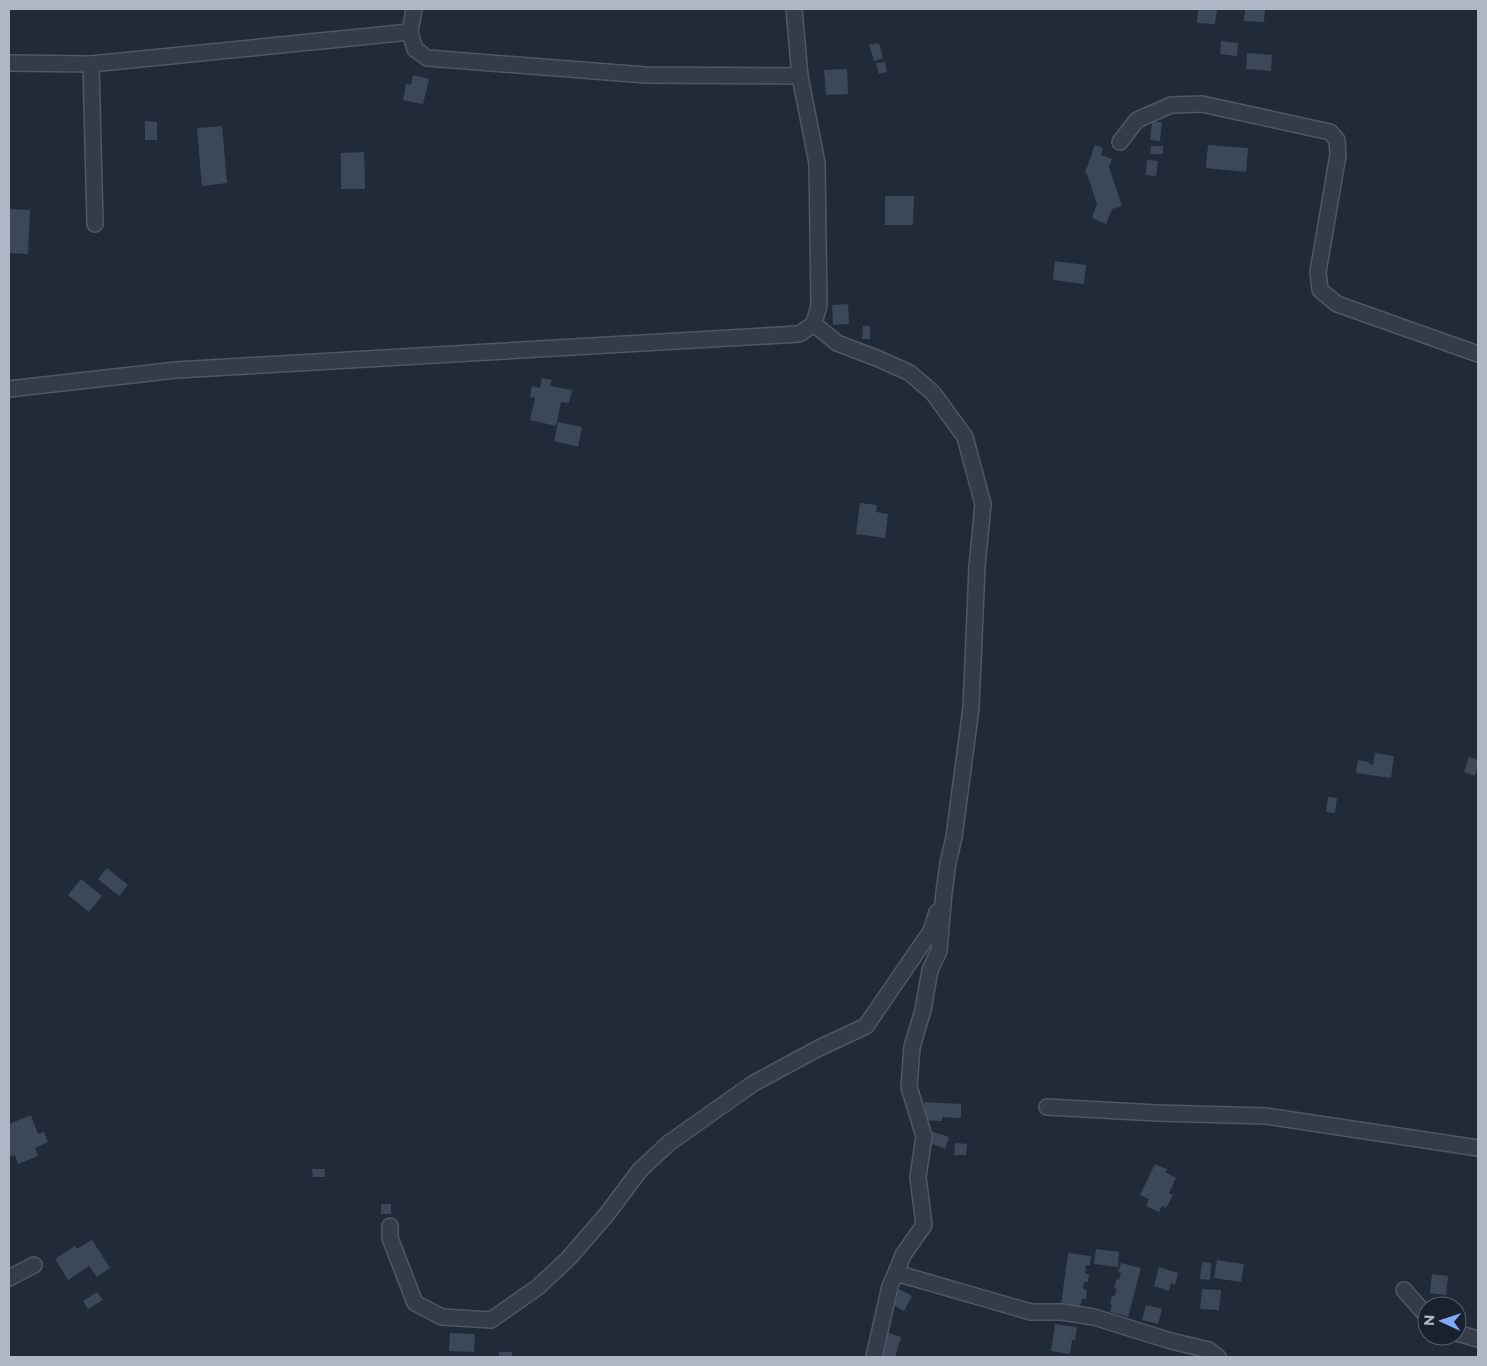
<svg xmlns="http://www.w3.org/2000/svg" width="1487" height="1366" viewBox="0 0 1487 1366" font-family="Montserrat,sans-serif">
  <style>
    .building { fill: #3c4859 }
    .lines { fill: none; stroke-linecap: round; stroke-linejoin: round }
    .minor-casing { stroke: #4f5764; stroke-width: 18 }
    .minor { stroke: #343c49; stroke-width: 15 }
  </style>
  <rect width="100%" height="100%" fill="#212a39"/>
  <!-- building -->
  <g class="building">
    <path d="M1198,9H1217L1215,24L1197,23Z"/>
    <path d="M1245,9H1265L1264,22L1244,21Z"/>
    <path d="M1221,41L1238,43L1237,56L1220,54Z"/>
    <path d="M879,43L883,58L874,61L869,45Z"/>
    <path d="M1247,53L1272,55L1271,71L1246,69Z"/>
    <path d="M885,62L887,72L879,74L876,63Z"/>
    <path d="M847,69L848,94L826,95L824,70Z"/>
    <path d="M413,75L429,79L423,104L403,100L406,84L411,85Z"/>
    <path d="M145,121L157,122V140H145Z"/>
    <path d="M1152,122H1162L1160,141L1150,140Z"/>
    <path d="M222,126L227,183L202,186L197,128Z"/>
    <path d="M1095,145L1103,148L1101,155L1112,159L1109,167L1122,206L1112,209L1106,224L1092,218L1097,204L1087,174L1085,173Z"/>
    <path d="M1208,145L1248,148L1246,172L1206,168Z"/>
    <path d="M1151,146H1163V154H1150Z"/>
    <path d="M364,152L365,189H341V153Z"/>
    <path d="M1147,160L1158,161L1156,176L1146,175Z"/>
    <path d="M885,196H914L913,225H885Z"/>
    <path d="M9,209L30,210L28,254L9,253Z"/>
    <path d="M1055,261L1086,265L1084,284L1053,280Z"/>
    <path d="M848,304L849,324L833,325L832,305Z"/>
    <path d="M863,326H870V339H862Z"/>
    <path d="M542,378L552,380L550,386L572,390L569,403L561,402L556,426L530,420L535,398L530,397L532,386L540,388Z"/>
    <path d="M558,422L582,427L578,447L554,441Z"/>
    <path d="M860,503L877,505L876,512L888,514L885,538L856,534Z"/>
    <path d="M1375,753L1394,756L1391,778L1356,773L1358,760L1369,762V764L1373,765Z"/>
    <path d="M1469,757L1478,760V765L1475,776L1464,772Z"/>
    <path d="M1328,797L1337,798L1335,813L1326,812Z"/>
    <path d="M107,868L128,885L119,896L98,879Z"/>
    <path d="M81,879L102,896L89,912L68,895Z"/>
    <path d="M925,1102L961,1104V1118L942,1117V1121L922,1120V1106H924Z"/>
    <path d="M31,1115L38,1134L44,1132L48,1142L35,1148L38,1156L18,1164L15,1155L9,1157V1124Z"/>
    <path d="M933,1132L949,1137L945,1149L930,1143Z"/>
    <path d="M955,1143L967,1144L966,1155H954Z"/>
    <path d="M1155,1164L1167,1169L1165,1172L1176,1178L1169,1193L1173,1195L1166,1208L1162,1206L1159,1212L1146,1206L1149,1199L1140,1195Z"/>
    <path d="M312,1169H325V1177H313Z"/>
    <rect x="381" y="1204" width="10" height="10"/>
    <path d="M92,1240L110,1268L97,1277L89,1266L68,1280L55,1259L75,1246L77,1249Z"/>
    <path d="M1096,1249L1119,1252L1118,1267L1094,1264Z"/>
    <path d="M1068,1253L1091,1256L1090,1265H1086L1085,1274H1089L1088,1282H1084L1083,1289L1087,1290L1086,1299H1082L1080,1307L1061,1305Z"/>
    <path d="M1217,1260L1244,1264L1241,1282L1214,1278Z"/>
    <path d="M1202,1262L1211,1263L1210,1280L1200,1279Z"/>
    <path d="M1121,1263L1141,1268L1128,1317L1110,1312L1112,1305L1110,1304L1112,1296L1114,1297L1117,1289L1114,1288L1117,1279L1119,1280L1121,1273L1118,1272Z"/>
    <path d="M1159,1267L1178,1273L1175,1285L1171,1283L1169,1291L1154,1286Z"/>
    <path d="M1432,1274L1448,1276L1446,1295L1430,1293Z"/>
    <path d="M899,1289L912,1296L904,1311L891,1304Z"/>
    <path d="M1202,1289L1221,1290L1219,1310L1200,1309Z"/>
    <path d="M97,1292L103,1300L88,1309L83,1301Z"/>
    <path d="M1146,1305L1162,1309L1158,1324L1142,1320Z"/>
    <path d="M1055,1324L1077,1327L1075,1340H1072L1070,1354L1051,1351Z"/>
    <path d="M450,1333L475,1334L474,1352L449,1351Z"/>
    <path d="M888,1333L901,1337L895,1357H881Z"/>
    <rect x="499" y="1352" width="13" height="5"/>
  </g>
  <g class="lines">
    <defs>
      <g id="minor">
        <path d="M414,9L410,32L415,49L427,58L646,75L800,76"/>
        <path d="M9,63L91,64L410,32"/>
        <path d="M91,64L95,224"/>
        <path d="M1120,142L1137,120L1171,105L1202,104L1330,132L1337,140L1338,155L1318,272L1320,290L1337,304L1478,354"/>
        <path d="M814,324L837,343L879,359L910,373L933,393L965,437L983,504L977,567L971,708L954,837L948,863L944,892L939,951L930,970L923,1010L912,1047L909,1087L924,1136L918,1177L924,1225L903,1255L896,1273L890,1286L874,1357"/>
        <path d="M9,389L176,370L799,334L814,324L819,305L817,163L800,76L794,9"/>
        <path d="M1047,1107L1157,1113L1266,1116L1478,1148"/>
        <path d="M390,1226V1238L415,1303L442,1317L491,1320L538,1287L569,1258L607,1214L640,1170L669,1143L754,1083L819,1048L866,1026L931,931L937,912"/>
        <path d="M896,1273L1031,1312H1062L1094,1317L1171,1341L1209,1350L1218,1357"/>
        <path d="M9,1278L34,1265"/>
        <path d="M1404,1290L1427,1316"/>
        <path d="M1457,1333L1478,1339"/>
      </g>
    </defs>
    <!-- minor casing -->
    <use href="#minor" class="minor-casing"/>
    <!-- minor -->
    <use href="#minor" class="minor"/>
  </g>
  <!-- border -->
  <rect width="1487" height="1366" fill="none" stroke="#afb7c6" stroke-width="20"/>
  <!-- north arrow -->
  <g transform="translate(1442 1321) rotate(273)"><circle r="24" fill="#1a212e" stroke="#565d6b"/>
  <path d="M0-4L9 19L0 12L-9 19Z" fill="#81aaf9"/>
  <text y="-8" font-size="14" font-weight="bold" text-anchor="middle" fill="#afb7c6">N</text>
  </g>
</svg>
